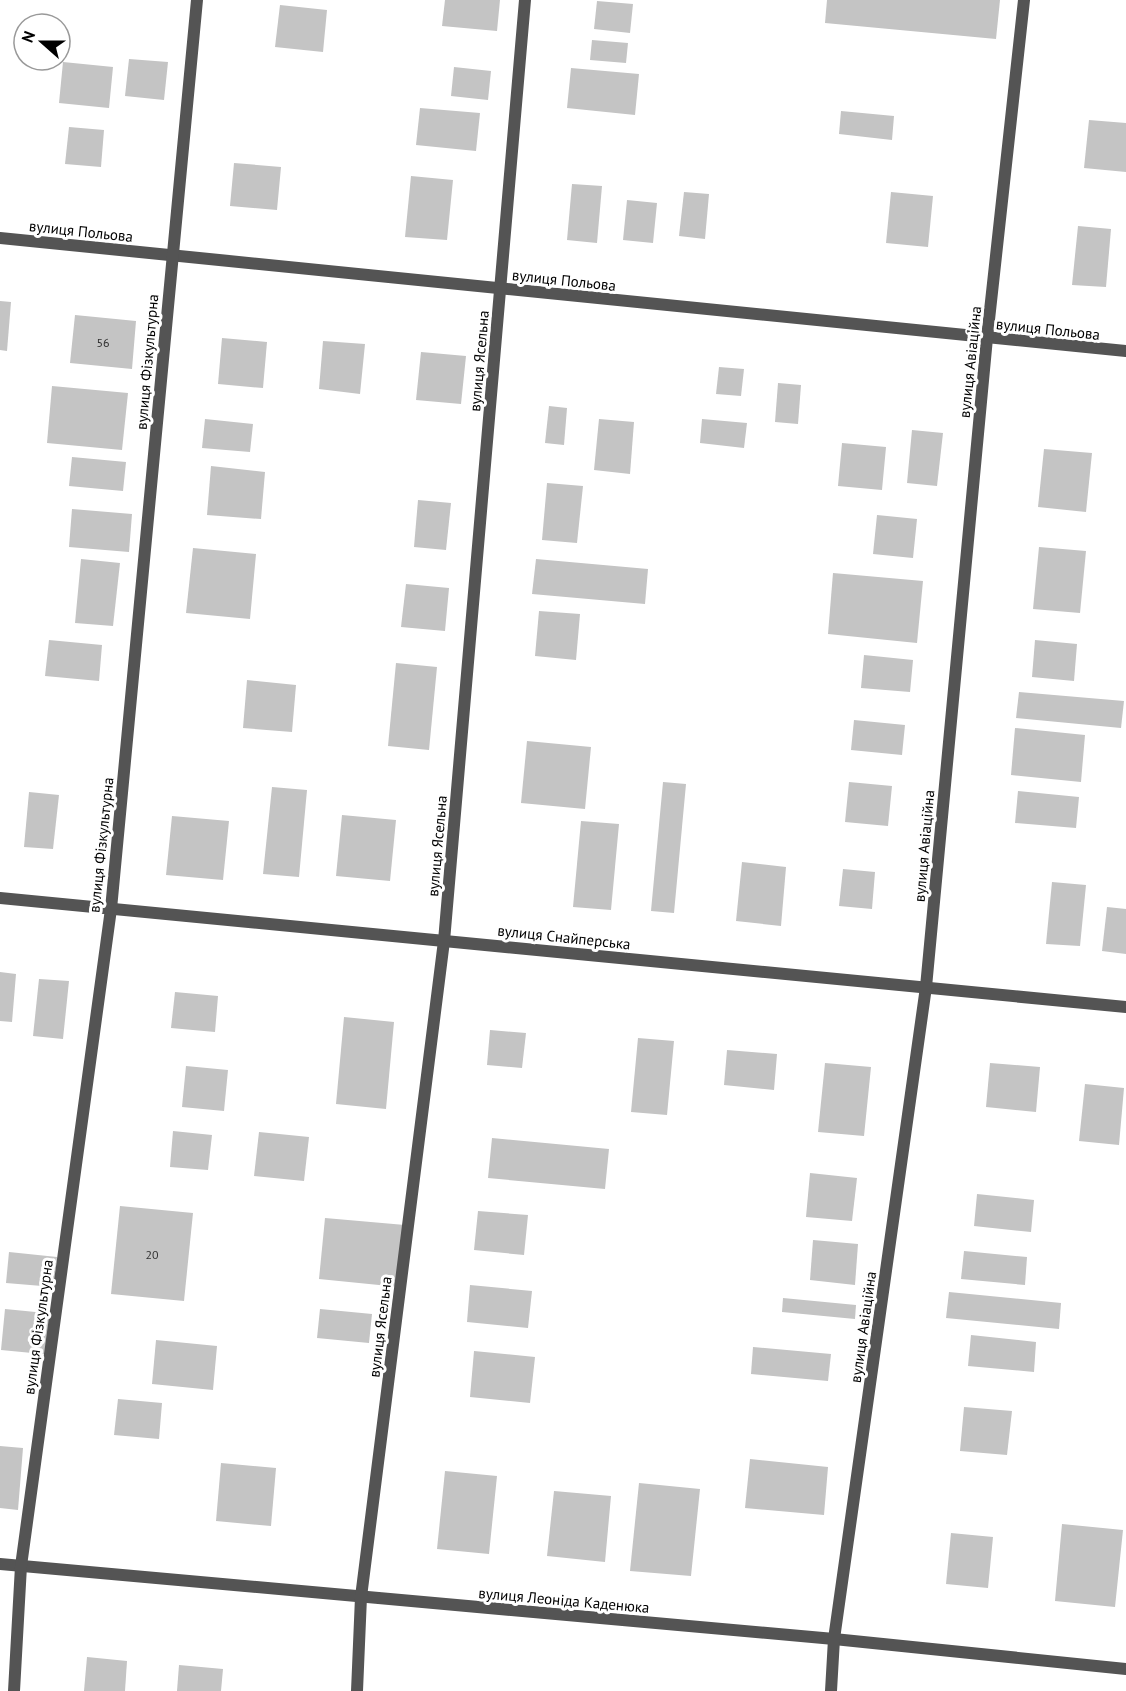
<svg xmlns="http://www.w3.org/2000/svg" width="1126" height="1691" viewBox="0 0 1126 1691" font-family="'PT Sans',sans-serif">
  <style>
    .building { fill: #c4c4c4 }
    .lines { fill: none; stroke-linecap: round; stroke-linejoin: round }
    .street { stroke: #545454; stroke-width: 12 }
    .labels { text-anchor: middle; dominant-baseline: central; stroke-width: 6; stroke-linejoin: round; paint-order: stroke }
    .number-label { font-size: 12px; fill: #313131 }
    .street-label { font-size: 15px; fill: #000; stroke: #fff }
  </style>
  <rect width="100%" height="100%" fill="#fff"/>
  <!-- building -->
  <g class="building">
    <path d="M445,0H500L497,31L442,26Z"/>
    <path d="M827,0H1000L996,39L825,23Z"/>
    <path d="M597,1L633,4L630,33L594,29Z"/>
    <path d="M280,5L327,10L323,52L275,47Z"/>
    <path d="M592,40L628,43L626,63L590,60Z"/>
    <path d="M129,59L168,62L164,100L125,96Z"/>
    <path d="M63,62L113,67L109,108L59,103Z"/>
    <path d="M454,67L491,71L488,100L451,96Z"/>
    <path d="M571,68L639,74L635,115L567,108Z"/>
    <path d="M420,108L480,113L476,151L416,145Z"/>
    <path d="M841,111L894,116L892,140L839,134Z"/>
    <path d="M1089,120L1126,123V172L1084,168Z"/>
    <path d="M69,127L104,130L101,167L65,164Z"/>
    <path d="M234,163L281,167L277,210L230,206Z"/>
    <path d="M411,176L453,180L447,240L405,237Z"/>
    <path d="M572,184L602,186L597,243L567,240Z"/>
    <path d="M684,192L709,194L705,239L679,236Z"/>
    <path d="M891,192L933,196L928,247L886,243Z"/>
    <path d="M627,200L657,203L653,243L623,240Z"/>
    <path d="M1078,226L1111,229L1106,287L1072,285Z"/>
    <path d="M0,301L11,302L7,351L0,350Z"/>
    <path d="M75,315L136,321L132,369L70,363Z"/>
    <path d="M222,338L267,342L263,388L218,384Z"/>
    <path d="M323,341L365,344L360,394L319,389Z"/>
    <path d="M421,352L466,356L461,404L416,400Z"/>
    <path d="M719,367L744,369L741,396L716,394Z"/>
    <path d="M778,383L801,385L798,424L775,422Z"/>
    <path d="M52,386L128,393L122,450L47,443Z"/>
    <path d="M549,406L567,408L564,445L545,443Z"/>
    <path d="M205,419L253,424L250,452L202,448Z"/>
    <path d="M599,419L634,422L630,474L594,470Z"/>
    <path d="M702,419L747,423L744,448L700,443Z"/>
    <path d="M912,430L943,433L937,486L907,483Z"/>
    <path d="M842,443L886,447L882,490L838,486Z"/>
    <path d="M1044,449L1092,453L1086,512L1038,507Z"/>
    <path d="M72,457L126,462L123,491L69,486Z"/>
    <path d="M211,466L265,472L261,519L207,515Z"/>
    <path d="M547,483L583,486L577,543L542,540Z"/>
    <path d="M418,500L451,503L446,550L414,547Z"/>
    <path d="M72,509L132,514L129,552L69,547Z"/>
    <path d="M877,515L917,519L913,558L873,554Z"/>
    <path d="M1039,547L1086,551L1080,613L1033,609Z"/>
    <path d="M193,548L256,554L250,619L186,613Z"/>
    <path d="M81,559L120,563L113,626L75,623Z"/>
    <path d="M536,559L648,569L645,604L532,594Z"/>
    <path d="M833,573L923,581L917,643L828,634Z"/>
    <path d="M406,584L449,588L445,631L401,627Z"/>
    <path d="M539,611L580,614L576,660L535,656Z"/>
    <path d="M49,640L102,645L99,681L45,676Z"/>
    <path d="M1035,640L1077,644L1074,681L1032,677Z"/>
    <path d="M864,655L913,660L910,692L861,688Z"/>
    <path d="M396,663L437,667L429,750L388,746Z"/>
    <path d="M247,680L296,685L292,732L243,728Z"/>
    <path d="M1019,692L1124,701L1121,728L1016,718Z"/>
    <path d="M854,720L905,725L902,755L851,750Z"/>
    <path d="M1015,728L1085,735L1081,782L1011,775Z"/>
    <path d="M527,741L591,747L585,809L521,803Z"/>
    <path d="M663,782L686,784L674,913L651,911Z"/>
    <path d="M849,782L892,786L888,826L845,822Z"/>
    <path d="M272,787L307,790L299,877L263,874Z"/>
    <path d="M1018,791L1079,797L1076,828L1015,823Z"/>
    <path d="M29,792L59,795L53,849L24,847Z"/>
    <path d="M342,815L396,820L390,881L336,876Z"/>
    <path d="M172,816L229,821L223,880L166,875Z"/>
    <path d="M581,821L619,824L611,910L573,907Z"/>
    <path d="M742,862L786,867L781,926L736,921Z"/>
    <path d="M843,869L875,872L872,909L839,906Z"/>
    <path d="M1052,882L1086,885L1080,946L1046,944Z"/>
    <path d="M1107,907L1126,909V954L1102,951Z"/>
    <path d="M0,972L16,974L12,1022L0,1021Z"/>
    <path d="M39,979L69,981L63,1039L33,1036Z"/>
    <path d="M175,992L218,996L215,1032L171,1028Z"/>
    <path d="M344,1017L394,1022L386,1109L336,1104Z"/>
    <path d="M490,1030L526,1033L522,1068L487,1065Z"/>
    <path d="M638,1038L674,1041L667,1115L631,1112Z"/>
    <path d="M727,1050L777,1054L774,1090L724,1085Z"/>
    <path d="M825,1063L871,1067L864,1136L818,1132Z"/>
    <path d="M990,1063L1040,1067L1036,1112L986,1107Z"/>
    <path d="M186,1066L228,1070L224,1111L182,1107Z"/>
    <path d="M1085,1084L1124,1088L1119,1145L1079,1141Z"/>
    <path d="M173,1131L212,1135L208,1170L170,1167Z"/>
    <path d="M259,1132L309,1137L304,1181L254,1176Z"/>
    <path d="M492,1138L609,1149L605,1189L488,1178Z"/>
    <path d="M810,1173L857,1178L852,1221L806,1217Z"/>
    <path d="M977,1194L1034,1200L1031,1232L974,1226Z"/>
    <path d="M120,1206L193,1213L184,1301L111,1294Z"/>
    <path d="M478,1211L528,1215L524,1255L474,1250Z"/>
    <path d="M325,1218L405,1225L399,1287L319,1279Z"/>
    <path d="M813,1240L858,1244L855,1285L810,1280Z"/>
    <path d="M964,1251L1027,1257L1025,1285L961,1279Z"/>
    <path d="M9,1252L57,1257L54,1287L6,1283Z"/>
    <path d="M470,1285L532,1291L528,1328L467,1322Z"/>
    <path d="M949,1292L1061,1303L1059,1329L946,1318Z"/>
    <path d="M783,1298L856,1305L855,1319L782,1312Z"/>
    <path d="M5,1309L56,1314L53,1355L1,1350Z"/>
    <path d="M320,1309L372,1314L369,1343L317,1338Z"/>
    <path d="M971,1335L1036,1342L1034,1372L968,1366Z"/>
    <path d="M156,1340L217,1346L213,1390L152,1384Z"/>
    <path d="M753,1347L831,1354L828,1381L751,1374Z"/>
    <path d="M474,1351L535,1357L530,1403L470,1397Z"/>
    <path d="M118,1399L162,1403L159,1439L114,1435Z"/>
    <path d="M964,1407L1012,1411L1007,1455L960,1451Z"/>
    <path d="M0,1446L23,1448L18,1510L0,1508Z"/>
    <path d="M750,1459L828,1467L824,1515L745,1508Z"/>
    <path d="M221,1463L276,1468L271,1526L216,1521Z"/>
    <path d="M445,1471L497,1476L489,1554L437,1549Z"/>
    <path d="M639,1483L700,1489L691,1576L630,1571Z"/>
    <path d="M554,1491L611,1496L605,1562L547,1556Z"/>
    <path d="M1062,1524L1123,1530L1115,1607L1055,1601Z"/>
    <path d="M951,1533L993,1537L988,1588L946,1584Z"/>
    <path d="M87,1657L127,1661L125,1691H84Z"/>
    <path d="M179,1665L223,1669L221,1691H177Z"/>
  </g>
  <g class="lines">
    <!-- street -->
    <g class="street">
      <path d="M0,238L1126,351"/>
      <path d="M0,898L1126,1007"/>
      <path d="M0,1564L834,1639L1126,1669"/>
      <path d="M14,1691L21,1566L111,909L197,0"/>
      <path d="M357,1691L361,1597L444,941L525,0"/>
      <path d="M831,1691L834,1639L926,987L987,338L1024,0"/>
    </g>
  </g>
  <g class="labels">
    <!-- number labels -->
    <g class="number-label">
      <text x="103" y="342">56</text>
      <text x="152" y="1254">20</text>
    </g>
    <!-- street labels -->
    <g class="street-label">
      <text transform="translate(81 231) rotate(6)">вулиця Польова</text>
      <text transform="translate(564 280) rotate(6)">вулиця Польова</text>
      <text transform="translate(1048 329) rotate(6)">вулиця Польова</text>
      <text transform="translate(479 361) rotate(-85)">вулиця Ясельна</text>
      <text transform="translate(147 362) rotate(-85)">вулиця Фізкультурна</text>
      <text transform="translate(970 362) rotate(-84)">вулиця Авіаційна</text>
      <text transform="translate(101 845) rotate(-84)">вулиця Фізкультурна</text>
      <text transform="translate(437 846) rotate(-85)">вулиця Ясельна</text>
      <text transform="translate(924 846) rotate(-85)">вулиця Авіаційна</text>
      <text transform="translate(564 937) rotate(6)">вулиця Снайперська</text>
      <text transform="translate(38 1327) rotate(-82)">вулиця Фізкультурна</text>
      <text transform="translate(380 1327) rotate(-83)">вулиця Ясельна</text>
      <text transform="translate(863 1327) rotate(-82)">вулиця Авіаційна</text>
      <text transform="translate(564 1600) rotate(5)">вулиця Леоніда Каденюка</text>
    </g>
  </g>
  <!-- north arrow -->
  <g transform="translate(42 42) rotate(291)"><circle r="28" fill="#ffffff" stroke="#999999" stroke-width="1.5"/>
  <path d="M0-4.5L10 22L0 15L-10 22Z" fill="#000000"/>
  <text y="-9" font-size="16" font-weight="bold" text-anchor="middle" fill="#000000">N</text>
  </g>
</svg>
